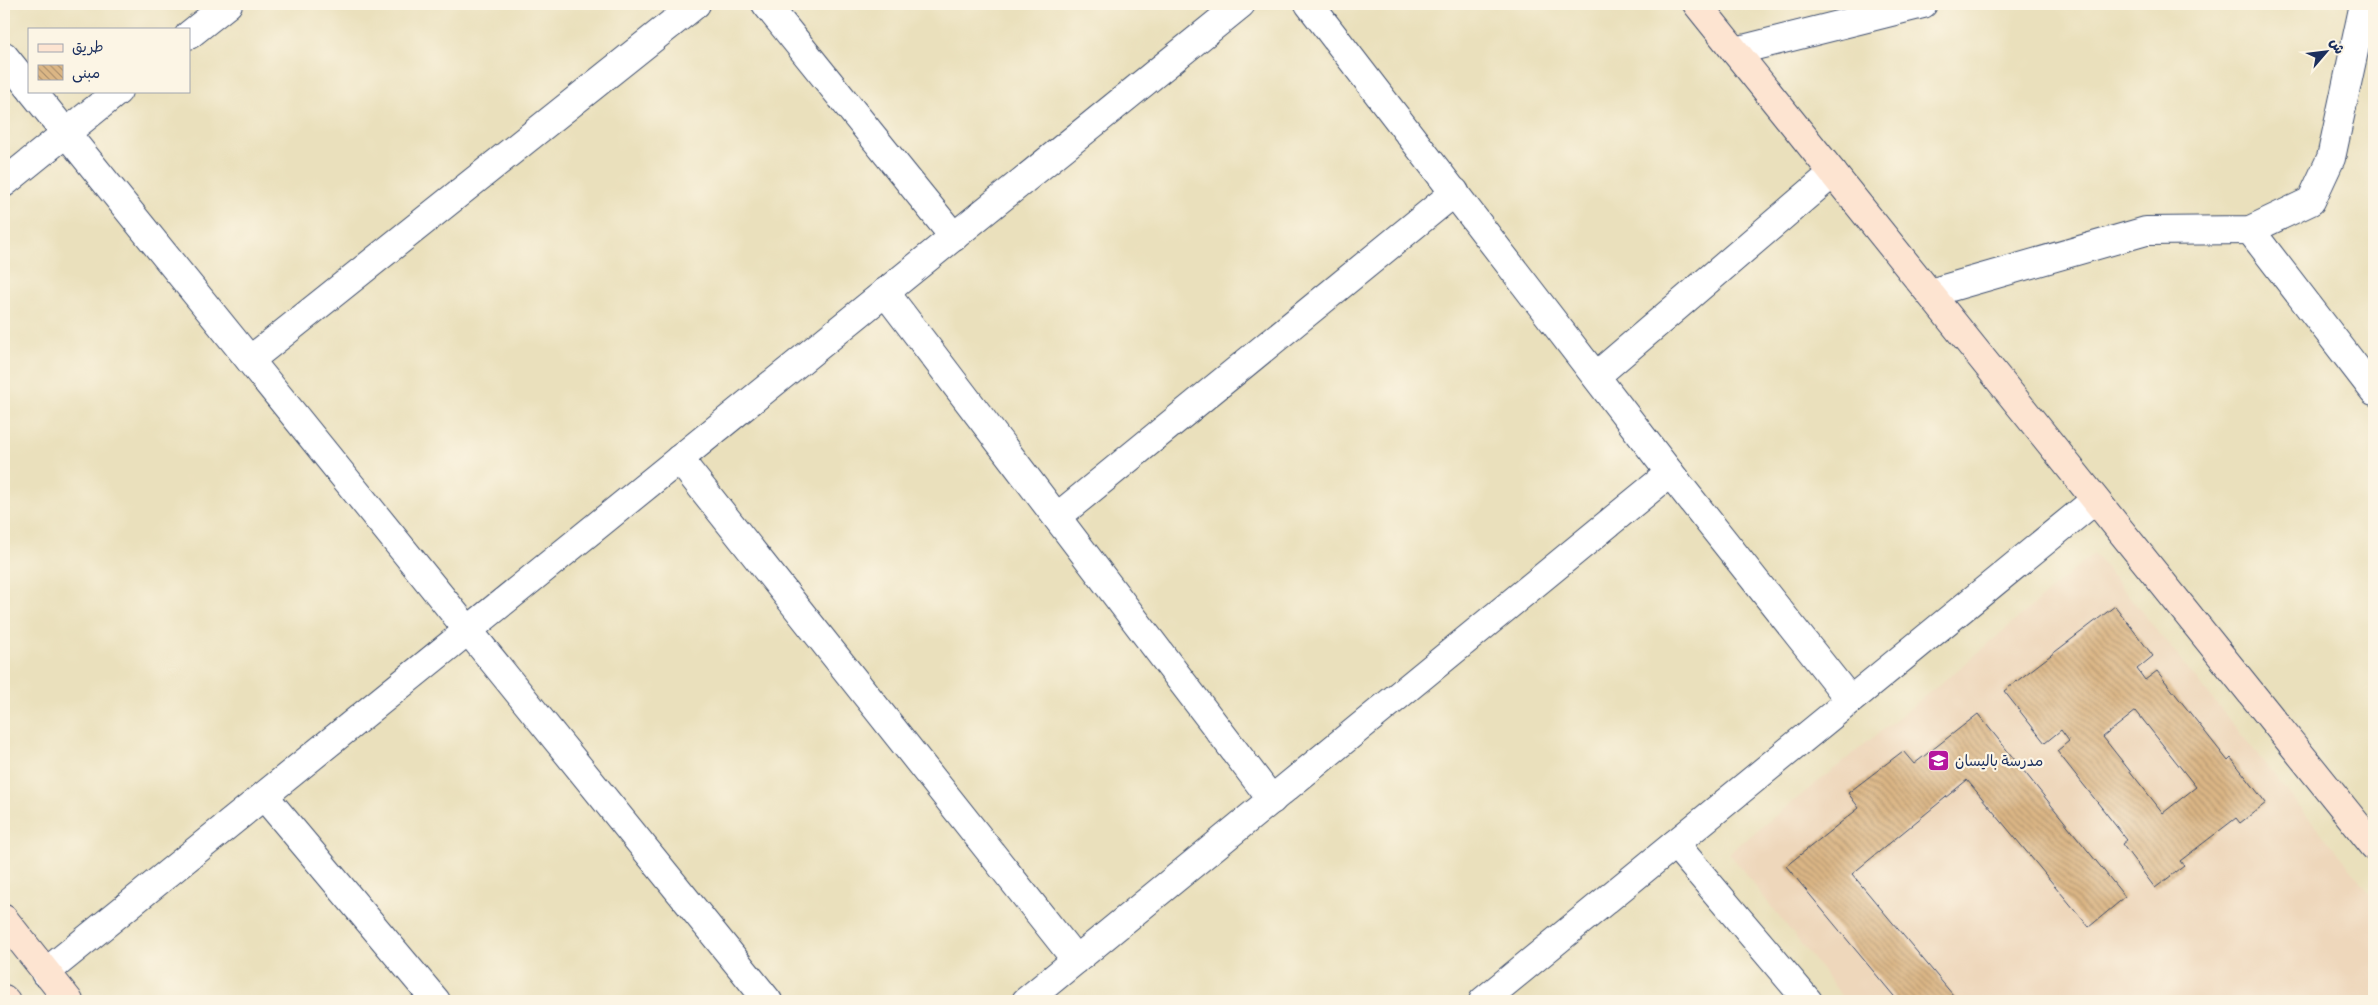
<svg xmlns="http://www.w3.org/2000/svg" width="2378" height="1005" viewBox="0 0 2378 1005" font-family="Itim,'Playpen Sans Arabic',sans-serif">
  <style>
    .built { fill: #eed7bb }
    .building { fill: url(#building-back-hatch); fill-rule: evenodd }
    .lines { fill: none; stroke-linecap: round; stroke-linejoin: round }
    .street-casing { stroke: #3a4a6c; stroke-width: 30 }
    .secondary-casing { stroke: #3a4a6c; stroke-width: 30 }
    .street { stroke: #fff; stroke-width: 28 }
    .secondary { stroke: #fde4d1; stroke-width: 28 }
    .labels { text-anchor: middle; dominant-baseline: central; stroke-width: 4.5; stroke-linejoin: round; paint-order: stroke }
    .poi-label { font-size: 15px; fill: #1b2f5e; stroke: #fcf5e5; text-anchor: start }
  </style>
  <defs>
    <pattern id="building-back-hatch" width="6" height="6" patternUnits="userSpaceOnUse" patternTransform="scale(1.25)"><rect width="6" height="6" fill="#dbb685"/><path d="M-1 5l2 2M0 0l6 6M5-1l2 2" fill="none" stroke="#b19470"/></pattern>
  </defs>
  <rect width="100%" height="100%" fill="#fcf5e5"/>
  <filter id="ink" filterUnits="userSpaceOnUse"><feTurbulence type="fractalNoise" baseFrequency=".02" numOctaves="2"/><feDisplacementMap in="SourceGraphic" scale="10" xChannelSelector="R" yChannelSelector="G"/><feConvolveMatrix kernelMatrix="1 2 1 2 8 2 1 2 1" color-interpolation-filters="sRGB"/></filter>
  <filter id="wash" filterUnits="userSpaceOnUse"><feTurbulence type="fractalNoise" baseFrequency=".0096" numOctaves="4" result="noise"/><feDisplacementMap in="SourceGraphic" scale="20" xChannelSelector="R" yChannelSelector="G"/><feGaussianBlur stdDeviation="1.12" result="paint"/><feColorMatrix in="noise" values="0 0 0 0 0 0 0 0 0 0 0 0 0 0 0 0 0 1.4 0 .05"/><feComposite in="paint" operator="in"/></filter>
  <g filter="url(#wash)">
    <rect width="100%" height="100%" fill="#eae0bc"/>
    <!-- built -->
    <path class="built" d="M2094,553L2374,898V1001H1846L1729,853L1960,668Z"/>
    <g id="blocks">
      <!-- building -->
      <g class="building">
        <path d="M2115,606L2153,656L2137,669L2145,680L2157,671L2228,761L2231,758L2266,803L2240,823L2236,818L2180,861L2184,866L2155,888L2122,844L2127,840L2057,751L2069,741L2061,730L2045,743L2004,691ZM2136,711L2196,787L2163,813L2103,737Z"/>
        <path d="M1978,714L2125,897L2089,927L1967,780L1852,874L1958,1001H1898L1786,866L1859,808L1848,793L1903,751L1914,764Z"/>
      </g>
    </g>
  </g>
  <g filter="url(#ink)">
    <use href="#blocks" fill-opacity="0" stroke="#3a4a6c" stroke-width="1"/>
    <g class="lines">
      <defs>
        <g id="street">
          <path d="M766,4L954,237"/>
          <path d="M1309,4L1670,473L1850,700"/>
          <path d="M189,35L228,4"/>
          <path d="M1735,51L1923,4"/>
          <path d="M4,56L29,87"/>
          <path d="M32,91L768,1001"/>
          <path d="M4,183L118,91"/>
          <path d="M2250,230L2374,391"/>
          <path d="M885,292L1272,800"/>
          <path d="M1930,293L2146,231L2250,230L2311,201L2331,158L2364,4"/>
          <path d="M250,360L696,4"/>
          <path d="M1596,376L1833,173"/>
          <path d="M679,459L1076,960"/>
          <path d="M1057,517L1455,192"/>
          <path d="M264,796L436,1001"/>
          <path d="M1675,844L1808,1001"/>
          <path d="M45,973L1241,4"/>
          <path d="M1026,1001L1670,473"/>
          <path d="M1483,1001L2095,500"/>
        </g>
        <g id="secondary">
          <path d="M1697,4L2374,846"/>
          <path d="M4,919L69,1001"/>
          <path d="M4,999L6,1001"/>
        </g>
      </defs>
      <!-- street casing -->
      <use href="#street" class="street-casing"/>
      <!-- secondary casing -->
      <use href="#secondary" class="secondary-casing"/>
      <!-- street -->
      <use href="#street" class="street"/>
      <!-- secondary -->
      <use href="#secondary" class="secondary"/>
    </g>
  </g>
  <!-- icons -->
  <defs>
    <symbol id="school-square" viewBox="-11 -11 22 22"><rect x="-9" y="-9" width="18" height="18" rx="4" fill="#b5179e" stroke="#fcf5e5"/><path d="M0-5L7-2L0 1L-7-2ZM-4 1L0 2.5L4 1V4Q0 6-4 4Z" fill="#fff"/></symbol>
  </defs>
  <g fill-rule="evenodd">
    <use href="#school-square" x="1926" y="748" width="25" height="25"/>
  </g>
  <g class="labels">
    <!-- poi labels -->
    <g class="poi-label">
      <text x="1955" y="761">مدرسة بالیسان</text>
    </g>
  </g>
  <!-- margin -->
  <rect width="2378" height="1005" fill="none" stroke="#fcf5e5" stroke-width="20"/>
  <!-- legend -->
  <rect x="28" y="28" width="162" height="65" fill="#fcf5e5" stroke="#a2a6af"/>
  <rect x="38" y="44" width="25" height="8" fill="#fde4d1" stroke="#a2a6af"/>
  <text x="72" y="52" font-size="15" fill="#1b2f5e">طريق</text>
  <rect x="38" y="65" width="25" height="15" fill="url(#building-back-hatch)" stroke="#a2a6af"/>
  <text x="72" y="78" font-size="15" fill="#1b2f5e">مبنى</text>
  <!-- north arrow -->
  <g transform="translate(2326 52) rotate(62)" stroke="#fcf5e5" stroke-width="4" paint-order="stroke">
  <path d="M0-4L9 19L0 12L-9 19Z" fill="#1b2f5e"/>
  <text y="-8" font-size="14" font-weight="bold" text-anchor="middle" fill="#1b2f5e">ش</text>
  </g>
</svg>
